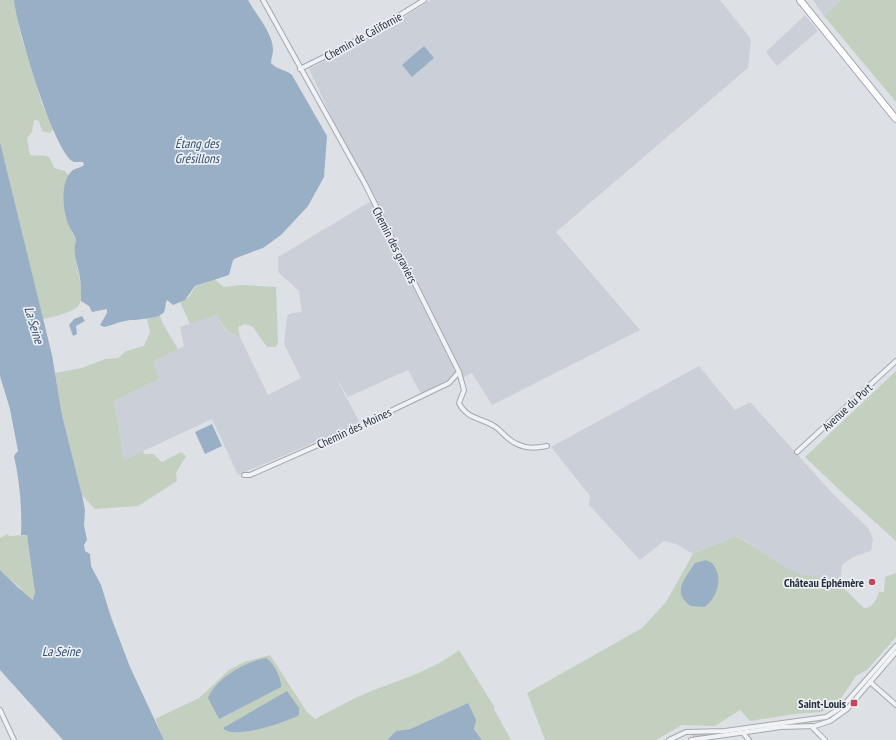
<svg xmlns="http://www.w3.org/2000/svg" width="896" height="740" viewBox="0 0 896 740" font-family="'PT Sans Narrow',sans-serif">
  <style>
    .built { fill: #cbd0d8 }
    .green { fill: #c3d0bf }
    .water { fill: #99afc5 }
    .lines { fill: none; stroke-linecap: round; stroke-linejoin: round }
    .street-casing { stroke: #a3a8b0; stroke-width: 6 }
    .primary-casing { stroke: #9da5b2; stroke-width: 8 }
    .street { stroke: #f0f2f5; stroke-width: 4 }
    .primary { stroke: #fff; stroke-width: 6 }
    .poi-dot { fill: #c8465a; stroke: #ecf0f4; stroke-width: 1.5 }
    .labels { text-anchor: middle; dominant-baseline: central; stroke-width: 3.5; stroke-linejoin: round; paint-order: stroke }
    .street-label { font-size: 12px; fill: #272f3c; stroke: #ecf0f4 }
    .poi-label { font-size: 12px; font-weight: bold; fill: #272f3c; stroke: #ecf0f4; text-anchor: end }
    .water-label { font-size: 13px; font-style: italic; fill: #334e6e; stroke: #ecf0f4 }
  </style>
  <rect width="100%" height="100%" fill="#dde1e6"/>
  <!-- built -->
  <g class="built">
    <path d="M430,0H720L751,39L748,68L556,232L640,330L492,405L472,373L459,380L457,375L421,394L408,370L348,397L335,376L360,423L238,475L212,419L124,460L114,401L159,379L154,361L184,346L180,327L216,315L227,332L240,337L268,395L301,378L284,344L287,316L291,313L302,312L299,291L278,272V257L371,201L309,69L381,32Z"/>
    <path d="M813,0H841L824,16Z"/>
    <path d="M805,15L818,31L777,66L766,52Z"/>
    <path d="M699,366L735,410L750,402L834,495L868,528L873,539L871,551L853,557L842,565L840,586L829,580L800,575L790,571L746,541L735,536L693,554L676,544L664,541L640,560L589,505L590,496L551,447Z"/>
  </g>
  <!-- green -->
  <g class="green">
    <path d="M0,0H14L21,36L42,104L54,128L50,133L42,131L39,121L34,120L32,132L27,138L30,155C45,157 49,151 54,168L65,171L69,176L65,187L69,226L76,240C70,259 91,297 76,308C67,314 53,317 43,319L0,142Z"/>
    <path d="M841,0H896V102L824,16Z"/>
    <path d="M214,279L224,287L241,285L276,287L278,343L276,347H267L253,327L245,324L238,327L240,337L228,332L216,315L190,324L180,302L189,297L195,287Z"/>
    <path d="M160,315L163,324L178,349L154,361L159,379L114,401L124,460L143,451L144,454H153L162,462L181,452L186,456L176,473L177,481L138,506L95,509L82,495L62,415L55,373L82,368L105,359L118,358L126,351L144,346L150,332L147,319Z"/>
    <path d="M896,371V541L846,496L805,457Z"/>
    <path d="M8,534L9,536L27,535C30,552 39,585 33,601C26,598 24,592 19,587C13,581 6,577 0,570V538Z"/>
    <path d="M735,536C754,545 771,559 790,570C802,577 816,575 828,579C842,584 854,599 864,608C873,608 876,600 879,592H884L885,577L896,573V637L867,670L856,676L837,704L821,712L795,714L750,721L740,710L715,726L682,725L656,740H545L527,693L642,628L666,602L693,554Z"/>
    <path d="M459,650L495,708L494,709L511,740H482L474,728L468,703L410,729L396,731L387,740H164L155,719L199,698L229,670L244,662L270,655L307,712L315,719C331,711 346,702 362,695C394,681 431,672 459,650Z"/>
    <path d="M732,731V733L692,738V733Z"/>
  </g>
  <!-- water -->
  <g class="water">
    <path d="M14,0H248C256,15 273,33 273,50C273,55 271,58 271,63C277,70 285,69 292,75L327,136L324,177L308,206L281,235L263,248L236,258L233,260L229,275L195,286L185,300L173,305L167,300C165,303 166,309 164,312C158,320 134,319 125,321C118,322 111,326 104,327L100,325L107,313V309L92,312L89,306L81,301C81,293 81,286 80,278C78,264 72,254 76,240C75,235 71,231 69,226C63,213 59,180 73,170C77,168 80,168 84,165L83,162C80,162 76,162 74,162C54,154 16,24 14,0Z"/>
    <path d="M424,46L434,58L412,77L402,65Z"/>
    <path d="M0,142L52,355L62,415L82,495L85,510L84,525L87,540L84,545L85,551L90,554L91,566L101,585L111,617L130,667L164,740H63L0,670V570C4,574 30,599 33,600L35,592L27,535H21C22,508 20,483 14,456L18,451L10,409L0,376Z"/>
    <path d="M82,316L85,321L76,326L77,334L73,336L69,325L74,319Z"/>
    <path d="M212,424L222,446L205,454L195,432Z"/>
    <path d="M706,560L712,563C724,577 718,596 705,607L691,606C671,592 685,579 695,563Z"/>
    <path d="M266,658C273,662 282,679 281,687L219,719L208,698C215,679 246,661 266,658Z"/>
    <path d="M287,691L299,708V715C282,724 232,740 223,728Z"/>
    <path d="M468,703L476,720L474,729L482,740H387L396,731L410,729Z"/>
  </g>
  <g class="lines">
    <defs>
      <g id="street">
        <path d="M263,0L365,184L459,372L464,390L459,403C467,420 484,418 497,428C503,433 509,441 517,444C527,449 536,448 547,446"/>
        <path d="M300,69L368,35L424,0"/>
        <path d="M797,452L896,361"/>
        <path d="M244,475H250L332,439L449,383L459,372"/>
        <path d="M870,682L896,705"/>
        <path d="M0,710L14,740"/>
        <path d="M811,726L825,740"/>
        <path d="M743,733L749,740"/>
        <path d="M669,740L686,732L725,731L826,717L842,707L896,646"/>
        <path d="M691,740L781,727L815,726L830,721L847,709L896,652"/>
      </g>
      <path id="primary" d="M800,0L896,119"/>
    </defs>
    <!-- street casing -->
    <use href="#street" class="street-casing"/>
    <!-- primary casing -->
    <use href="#primary" class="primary-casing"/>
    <!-- street -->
    <use href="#street" class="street"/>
    <!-- primary -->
    <use href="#primary" class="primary"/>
  </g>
  <!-- markers -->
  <g class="poi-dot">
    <circle cx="872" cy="582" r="4"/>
    <rect x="850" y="699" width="8" height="8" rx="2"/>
  </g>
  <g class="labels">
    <!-- street labels -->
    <g class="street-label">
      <text transform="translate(363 36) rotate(-29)">Chemin de Californie</text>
      <text transform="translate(395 245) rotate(63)">Chemin des graviers</text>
      <text transform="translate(847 407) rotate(-43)">Avenue du Port</text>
      <text transform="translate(354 428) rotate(-25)">Chemin des Moines</text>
    </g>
    <!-- poi labels -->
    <g class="poi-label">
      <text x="864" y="582">Château Éphémère</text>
      <text x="846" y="703">Saint-Louis</text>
    </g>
    <!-- water labels -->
    <g class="water-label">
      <text x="197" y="143">Étang des<tspan x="197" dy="15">Grésillons</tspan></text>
      <text transform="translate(34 325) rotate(73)">La Seine</text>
      <text x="61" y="651">La Seine</text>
    </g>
  </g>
</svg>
